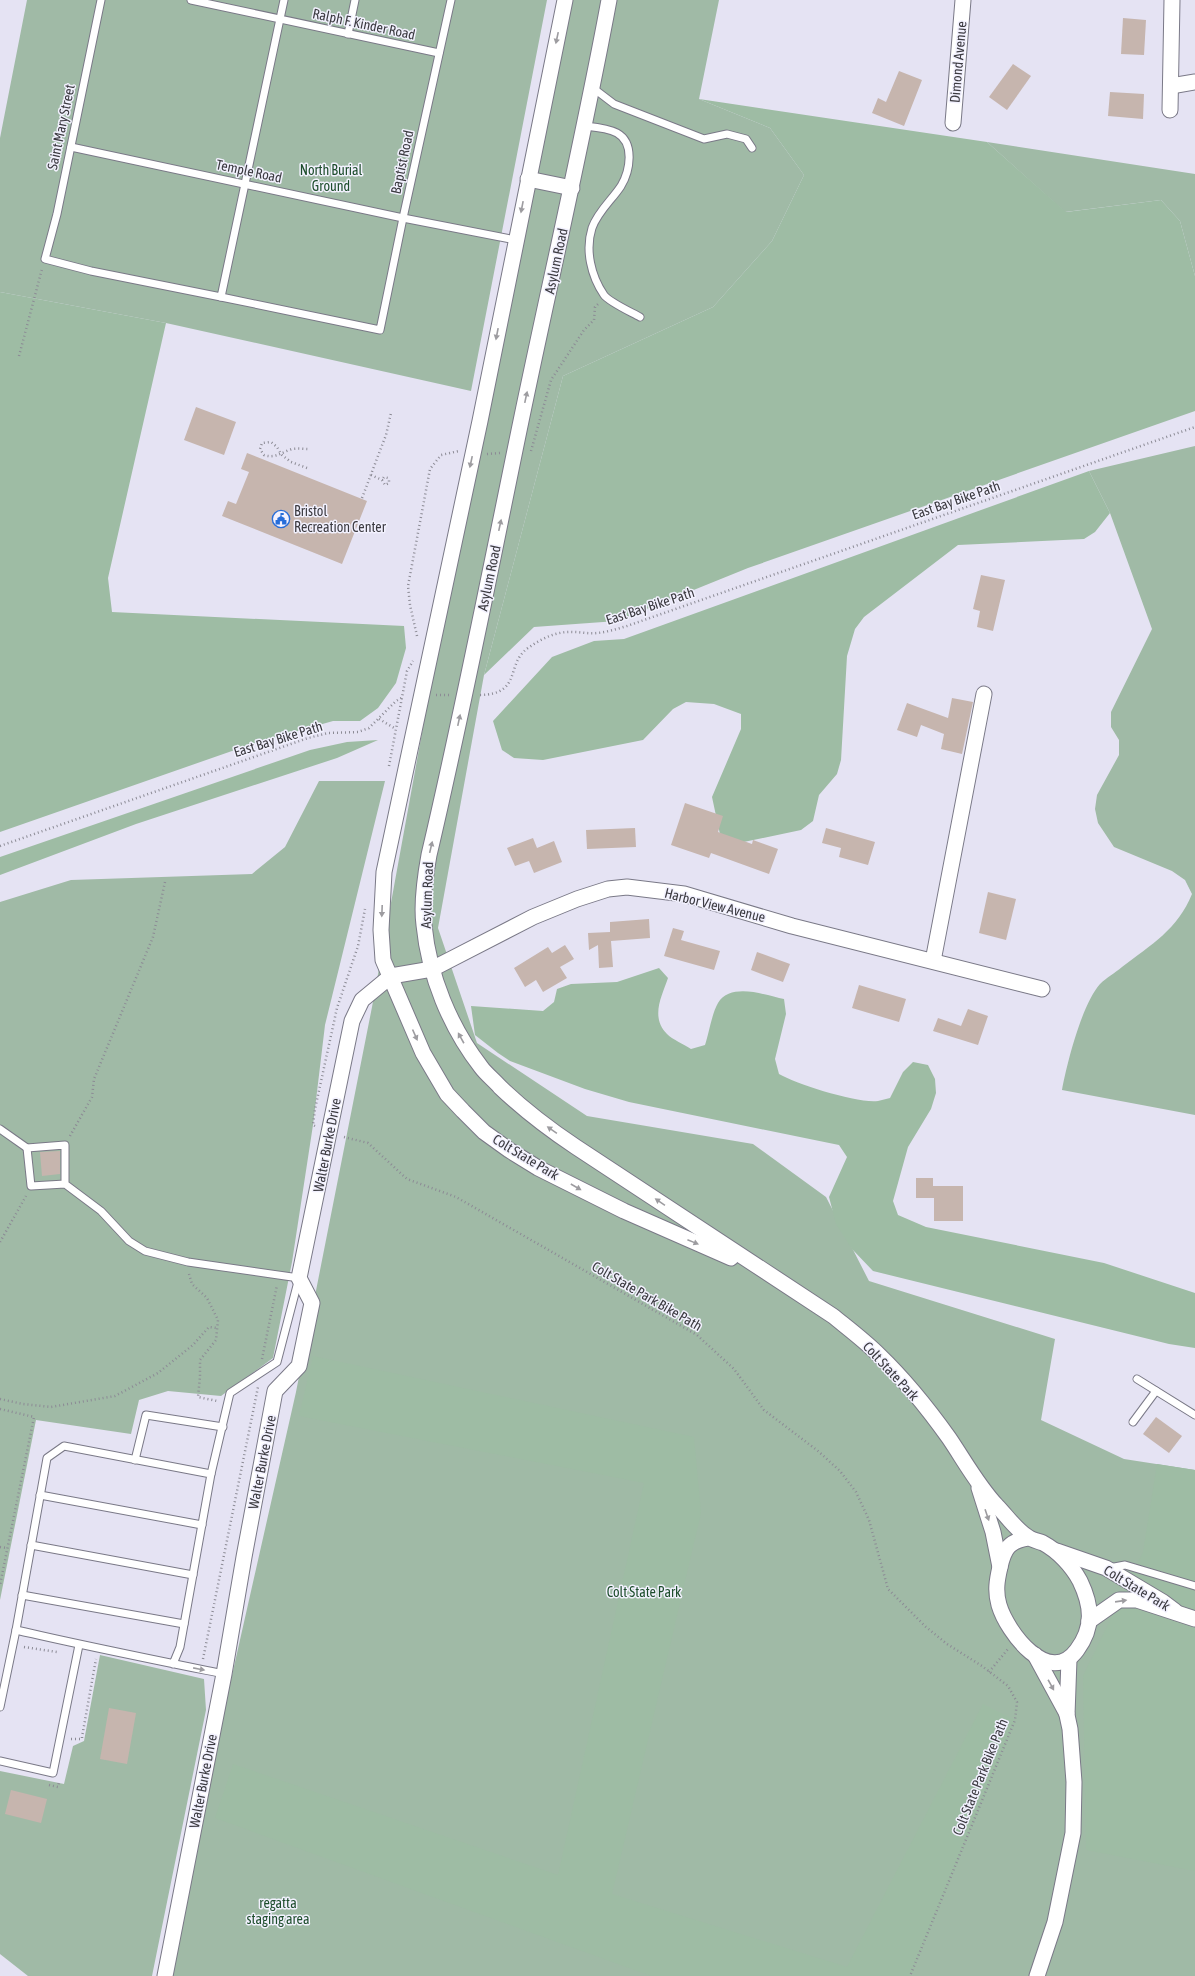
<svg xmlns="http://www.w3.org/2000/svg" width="1195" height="1976" viewBox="0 0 1195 1976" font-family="'Asap Condensed',sans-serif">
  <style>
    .green { fill: #a0baa6 }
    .forest { fill: #9ebca4 }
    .building { fill: #c6b5ae }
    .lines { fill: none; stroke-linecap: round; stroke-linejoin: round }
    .lane-casing { stroke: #7a7987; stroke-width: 9 }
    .street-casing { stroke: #7a7987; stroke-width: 17 }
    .path { stroke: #8c8b95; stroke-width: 2.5; stroke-dasharray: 1 3; stroke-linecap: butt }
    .lane { stroke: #fff; stroke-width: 7 }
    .street { stroke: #fff; stroke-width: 15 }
    .oneway { fill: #9d9ca0 }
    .labels { text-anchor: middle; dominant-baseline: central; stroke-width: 3; stroke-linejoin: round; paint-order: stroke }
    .street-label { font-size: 14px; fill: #3b3a40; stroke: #f2f1fe }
    .park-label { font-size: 14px; fill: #1d4d2c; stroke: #f2f1fe }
    .poi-label { font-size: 14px; fill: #3b3a40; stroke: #f2f1fe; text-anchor: start }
  </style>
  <rect width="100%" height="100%" fill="#e5e3f3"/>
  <!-- green -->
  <g class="green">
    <path d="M27,0H547L471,391L166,323L0,292V138Z"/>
    <path d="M562,0H719L699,99L770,128L804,175L772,241L713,307L563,376L484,675L438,928L477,1043L587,1116L753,1144L826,1197L869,1281L1055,1339L1041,1420L1124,1459L1195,1470V1976H168L177,1950L228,1693L296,1392L372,1007L479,420Z"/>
    <path d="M987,142L1195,174V276L1180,221L1161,200L1065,212Z"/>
    <path d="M1195,446V1115L1062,1090C1067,1063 1082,1004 1100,984C1106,978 1115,973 1122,967C1151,945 1178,929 1192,894L1185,880L1172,871L1114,847L1098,823L1095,809L1097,795L1119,755V740L1111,727V712L1152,629L1110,513L1089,471Z"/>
    <path d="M319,781H385L325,1025L313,1125L292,1262L273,1358L221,1396L168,1391L139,1400L131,1434L36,1420L0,1600V902L71,880L252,874L285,847Z"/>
    <path d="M100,1655L204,1679L206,1710L152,1976H28L0,1954V1771L64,1784L73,1746L84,1741Z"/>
  </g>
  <!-- forest -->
  <g class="forest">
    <path d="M699,99L987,142L1066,212L1161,200L1180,221L1195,276V411L748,568L617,621L534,627L484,675L563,376L713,307L772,241L804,175L770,128Z"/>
    <path d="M0,292L166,323L108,578L112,612L404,626L406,648L396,683L378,708L360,721H333L252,744L0,832Z"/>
    <path d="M1089,471L1110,513L1095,532L1084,539L958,545L864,617L855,629L847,656L841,760L837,774L819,795L813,821L801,830L734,844L721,839L712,797L741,729V714L714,704L686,702L673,709L643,740L543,760L514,758L502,750L493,721L552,657L594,641L624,639Z"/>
    <path d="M378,740L337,758L136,824L0,875V857L310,750L347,742Z"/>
    <path d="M659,968L668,978C662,996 650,1017 667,1034C673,1040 684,1044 691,1049L705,1045C709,1033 712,1013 718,1003C731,982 765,995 784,999L786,1014L775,1059L779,1074C796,1084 859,1104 878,1101C882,1100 886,1099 890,1098L903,1072L913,1062L928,1065L935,1079L936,1093L931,1109L908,1147L893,1201L898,1215L926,1227L1104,1263L1195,1293V1348L1169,1344L873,1271L852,1249L836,1224L829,1197L847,1157L839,1145L629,1102L585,1089L510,1061L498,1053L475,1035L471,1006L543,1011L554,1002L557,989L571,984L617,982Z"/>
    <path d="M313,1356L694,1437L701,1513L612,1894L847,1967L983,1704L1015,1720L910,1976H651L215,1818L233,1764L558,1875L644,1483L299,1416Z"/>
    <path d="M1157,1464L1195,1470V1871L1086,1850L1083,1676L1143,1552Z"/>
  </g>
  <!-- building -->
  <g class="building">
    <path d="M1123,18L1146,20L1144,55L1121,54Z"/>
    <path d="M1013,64L1031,76L1007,110L989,97Z"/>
    <path d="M899,71L922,80L904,126L872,113L878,98L886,102Z"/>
    <path d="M1110,92L1144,94L1143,119L1108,116Z"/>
    <path d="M196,407L236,422L224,455L184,440Z"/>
    <path d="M247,453L367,501L342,564L222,516L228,501L236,504L249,472L241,469Z"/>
    <path d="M981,575L1005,580L993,631L977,627L980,611L973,609Z"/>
    <path d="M952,698L973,702L962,754L941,749L944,734L921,725L917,737L897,730L907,703L948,718Z"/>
    <path d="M685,803L723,816L718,832L752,844L753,840L778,849L769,874L711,853L709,858L671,845Z"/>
    <path d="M635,828L636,847L587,849L586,830Z"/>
    <path d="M826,828L875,842L868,865L839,857L841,848L822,843Z"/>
    <path d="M533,838L537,848L554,841L562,862L534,873L529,861L515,866L507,848Z"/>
    <path d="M988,892L1016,899L1006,940L979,933Z"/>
    <path d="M649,919L650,938L611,941L613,967L599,968L598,945L589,950L588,933L610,932V922Z"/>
    <path d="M673,928L684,931L681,940L720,951L714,970L664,956Z"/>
    <path d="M565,945L574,959L560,967L567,978L543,992L536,980L525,987L514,968L548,947L552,953Z"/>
    <path d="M757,952L790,964L783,982L751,970Z"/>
    <path d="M859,985L906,999L899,1022L852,1008Z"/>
    <path d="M968,1009L988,1016L978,1045L933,1031L938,1018L961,1026Z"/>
    <path d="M60,1151V1174L42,1176L40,1152Z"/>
    <path d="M916,1178H933V1186H963V1221H934V1198H916Z"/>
    <path d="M1156,1417L1182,1436L1169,1453L1143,1434Z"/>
    <path d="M109,1708L136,1713L127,1764L100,1759Z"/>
    <path d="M11,1790L47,1799L41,1823L5,1814Z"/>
  </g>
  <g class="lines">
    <defs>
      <g id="lane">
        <path d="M101,0L57,214L45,259L91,271L221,297L284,0"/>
        <path d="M191,0L439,53"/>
        <path d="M348,34L355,0"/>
        <path d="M593,88L614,104L704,139L727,134L746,139L752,148"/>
        <path d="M585,126C595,127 608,128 617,133C635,143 630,171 621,186C612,200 598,211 592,228C585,250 591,276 604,295C609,302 631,312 640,317"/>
        <path d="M71,147L403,218L516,240"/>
        <path d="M221,297L380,330L403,218L451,0"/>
        <path d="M0,1129L27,1148"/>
        <path d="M65,1184V1145L27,1148L31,1186L65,1184L101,1211L129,1241L145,1251L188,1262L299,1278L277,1362L230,1393L211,1474"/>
        <path d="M1137,1379L1195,1415"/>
        <path d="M1133,1422L1156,1391"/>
        <path d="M135,1460L146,1415L223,1427"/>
        <path d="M40,1495L202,1525"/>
        <path d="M31,1545L193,1575"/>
        <path d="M1109,1568L1125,1565L1195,1586"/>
        <path d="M22,1595L184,1624"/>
        <path d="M173,1664L180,1647L211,1474L64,1446L47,1458L16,1630C85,1646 155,1660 224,1674"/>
        <path d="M0,1707L16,1630"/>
        <path d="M0,1761L53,1773L79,1645"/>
      </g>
      <g id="street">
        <path d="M565,0L480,421L384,872L381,930L383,960L423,1053L447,1094L463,1111L484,1132L509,1150L538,1168L624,1211L731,1258"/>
        <path d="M609,0C583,141 550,281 521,421C491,566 463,711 429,855C425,877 421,903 424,925C429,976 450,1027 481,1067C486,1074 494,1080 500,1087C524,1110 549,1129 576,1147L833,1316C849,1329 865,1341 879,1355C904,1379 929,1410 949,1438C964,1460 978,1486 997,1506C1006,1515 1016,1530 1028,1537C1032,1540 1038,1541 1043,1543C1058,1551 1072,1566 1080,1581C1092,1606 1094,1627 1077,1650C1049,1688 1007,1632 999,1605C995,1591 997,1580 1000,1567C1004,1549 1009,1541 1028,1538"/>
        <path d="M1171,86L1195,82"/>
        <path d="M1170,110L1172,0"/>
        <path d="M953,123L963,0"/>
        <path d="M528,179L572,188"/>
        <path d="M933,961L984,694"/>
        <path d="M979,1488L993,1532L1000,1567"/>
        <path d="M1057,1551L1106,1568L1163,1602L1175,1611"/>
        <path d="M1089,1621L1119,1600H1137L1195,1619"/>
        <path d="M1035,1655L1067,1714"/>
        <path d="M165,1976L224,1674L244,1557L275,1391L299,1366L312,1303L299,1278L352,1021L362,1000L391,976L432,969L533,917L577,899L608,889L627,887L684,894L792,926L1042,989"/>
        <path d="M1037,1976L1055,1922L1073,1833L1074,1782L1070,1729L1067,1715L1069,1659"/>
      </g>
    </defs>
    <!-- lane casing -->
    <use href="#lane" class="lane-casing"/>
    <!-- street casing -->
    <use href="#street" class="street-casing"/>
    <!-- path -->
    <g class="path">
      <path d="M19,356L42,269"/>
      <path d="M531,451L551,380L584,330L594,320L595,307L598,304"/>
      <path d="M487,454L500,453"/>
      <path d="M307,468L291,462L282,455L281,454L277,447L271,442L262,443L260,449L264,455C275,459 282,452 292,449C298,448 304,449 309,449"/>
      <path d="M371,475L382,480L385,485L389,483V480L388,478L384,477L382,480"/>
      <path d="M362,498L386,435L391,413"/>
      <path d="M417,636L410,605L408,586L430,469L441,455L459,451"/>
      <path d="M436,695H449"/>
      <path d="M480,695C523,694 505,664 528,648C541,639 556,631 573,632C581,632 589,634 597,633C607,632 617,629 627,626L1195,427"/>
      <path d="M379,719L396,729"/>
      <path d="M389,766L407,671L413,661"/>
      <path d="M0,846L308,738L328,733L358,732L369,728L396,701L403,697"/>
      <path d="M315,1126L313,1125L315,1109L337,1008L358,946L365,909"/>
      <path d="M70,1136L92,1097L94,1079L153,937L165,882"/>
      <path d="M344,1137L368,1143L407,1179L456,1197L697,1335L734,1369L764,1410L818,1451L840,1471L856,1492L869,1520L888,1589L926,1627L947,1644L982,1666L1008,1686L1017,1702L1015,1720L910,1976"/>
      <path d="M0,1242L26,1196"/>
      <path d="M189,1274L192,1284L207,1298L218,1320L216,1340L200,1360V1377L198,1397L217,1401"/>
      <path d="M262,1359L277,1285"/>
      <path d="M0,1399L23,1404L51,1407L115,1396L158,1373L193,1345L209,1327L217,1328"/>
      <path d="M0,1409L34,1417L0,1585"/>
      <path d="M0,1547L7,1548"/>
      <path d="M24,1647L57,1652"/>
      <path d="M203,1659L258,1387"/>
      <path d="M989,1672L1008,1649"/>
      <path d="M71,1739H82V1737L96,1659"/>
      <path d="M49,1785L58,1787L59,1782"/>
    </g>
    <!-- lane -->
    <use href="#lane" class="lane"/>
    <!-- street -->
    <use href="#street" class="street"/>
  </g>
  <!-- one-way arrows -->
  <defs><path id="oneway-solid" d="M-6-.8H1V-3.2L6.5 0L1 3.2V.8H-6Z"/></defs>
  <g class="oneway">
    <use href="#oneway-solid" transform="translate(557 38) rotate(102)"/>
    <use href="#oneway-solid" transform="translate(522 207) rotate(101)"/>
    <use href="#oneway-solid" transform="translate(497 334) rotate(101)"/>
    <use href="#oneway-solid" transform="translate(526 397) rotate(-78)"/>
    <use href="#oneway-solid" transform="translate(471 462) rotate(102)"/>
    <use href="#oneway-solid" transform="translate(500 525) rotate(-78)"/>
    <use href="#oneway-solid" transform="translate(459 720) rotate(-78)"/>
    <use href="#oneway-solid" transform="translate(431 847) rotate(-77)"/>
    <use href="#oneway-solid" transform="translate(382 911) rotate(92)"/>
    <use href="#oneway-solid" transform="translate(415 1035) rotate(66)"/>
    <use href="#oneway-solid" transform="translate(461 1038) rotate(-119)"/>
    <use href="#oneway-solid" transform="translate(552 1130) rotate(-145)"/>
    <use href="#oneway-solid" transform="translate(576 1187) rotate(30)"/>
    <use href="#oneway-solid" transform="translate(660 1202) rotate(-146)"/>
    <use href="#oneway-solid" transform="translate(693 1242) rotate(22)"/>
    <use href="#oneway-solid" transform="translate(987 1515) rotate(71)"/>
    <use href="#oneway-solid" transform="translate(1121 1601) rotate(-8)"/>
    <use href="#oneway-solid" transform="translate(199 1669) rotate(11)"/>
    <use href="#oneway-solid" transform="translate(1051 1685) rotate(61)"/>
  </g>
  <!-- icons -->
  <defs>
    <symbol id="civic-ring" viewBox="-11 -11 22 22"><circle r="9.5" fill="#f2f1fe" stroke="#266dd9" stroke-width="1.5"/><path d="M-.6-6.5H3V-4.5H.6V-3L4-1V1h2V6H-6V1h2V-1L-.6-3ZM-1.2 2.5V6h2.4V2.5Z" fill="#266dd9"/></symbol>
  </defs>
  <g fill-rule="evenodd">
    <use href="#civic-ring" x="271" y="509" width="20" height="20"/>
  </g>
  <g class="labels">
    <!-- street labels -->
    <g class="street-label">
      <text transform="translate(364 24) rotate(12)">Ralph F. Kinder Road</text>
      <text transform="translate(958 62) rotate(-85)">Dimond Avenue</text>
      <text transform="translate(61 127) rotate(-78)">Saint Mary Street</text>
      <text transform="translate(402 162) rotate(-78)">Baptist Road</text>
      <text transform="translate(249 171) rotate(12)">Temple Road</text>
      <text transform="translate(556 261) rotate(-78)">Asylum Road</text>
      <text transform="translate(956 500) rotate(-19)">East Bay Bike Path</text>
      <text transform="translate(489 578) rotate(-78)">Asylum Road</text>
      <text transform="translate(650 606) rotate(-18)">East Bay Bike Path</text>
      <text transform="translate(278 739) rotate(-17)">East Bay Bike Path</text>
      <text transform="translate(427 895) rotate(-88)">Asylum Road</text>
      <text transform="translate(715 905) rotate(14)">Harbor View Avenue</text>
      <text transform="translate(327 1145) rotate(-79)">Walter Burke Drive</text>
      <text transform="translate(526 1157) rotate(31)">Colt State Park</text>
      <text transform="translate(647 1296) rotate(30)">Colt State Park Bike Path</text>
      <text transform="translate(891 1371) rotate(47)">Colt State Park</text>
      <text transform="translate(262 1462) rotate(-79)">Walter Burke Drive</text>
      <text transform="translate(1137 1588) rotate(31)">Colt State Park</text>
      <text transform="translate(980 1777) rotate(-68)">Colt State Park Bike Path</text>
      <text transform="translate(203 1781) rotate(-79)">Walter Burke Drive</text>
    </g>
    <!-- park labels -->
    <g class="park-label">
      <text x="331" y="170">North Burial<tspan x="331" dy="16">Ground</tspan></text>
      <text x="644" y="1592">Colt State Park</text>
      <text x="278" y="1903">regatta<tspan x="278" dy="16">staging area</tspan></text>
    </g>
    <!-- poi labels -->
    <g class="poi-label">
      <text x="294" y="511">Bristol<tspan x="294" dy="16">Recreation Center</tspan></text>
    </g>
  </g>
</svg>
